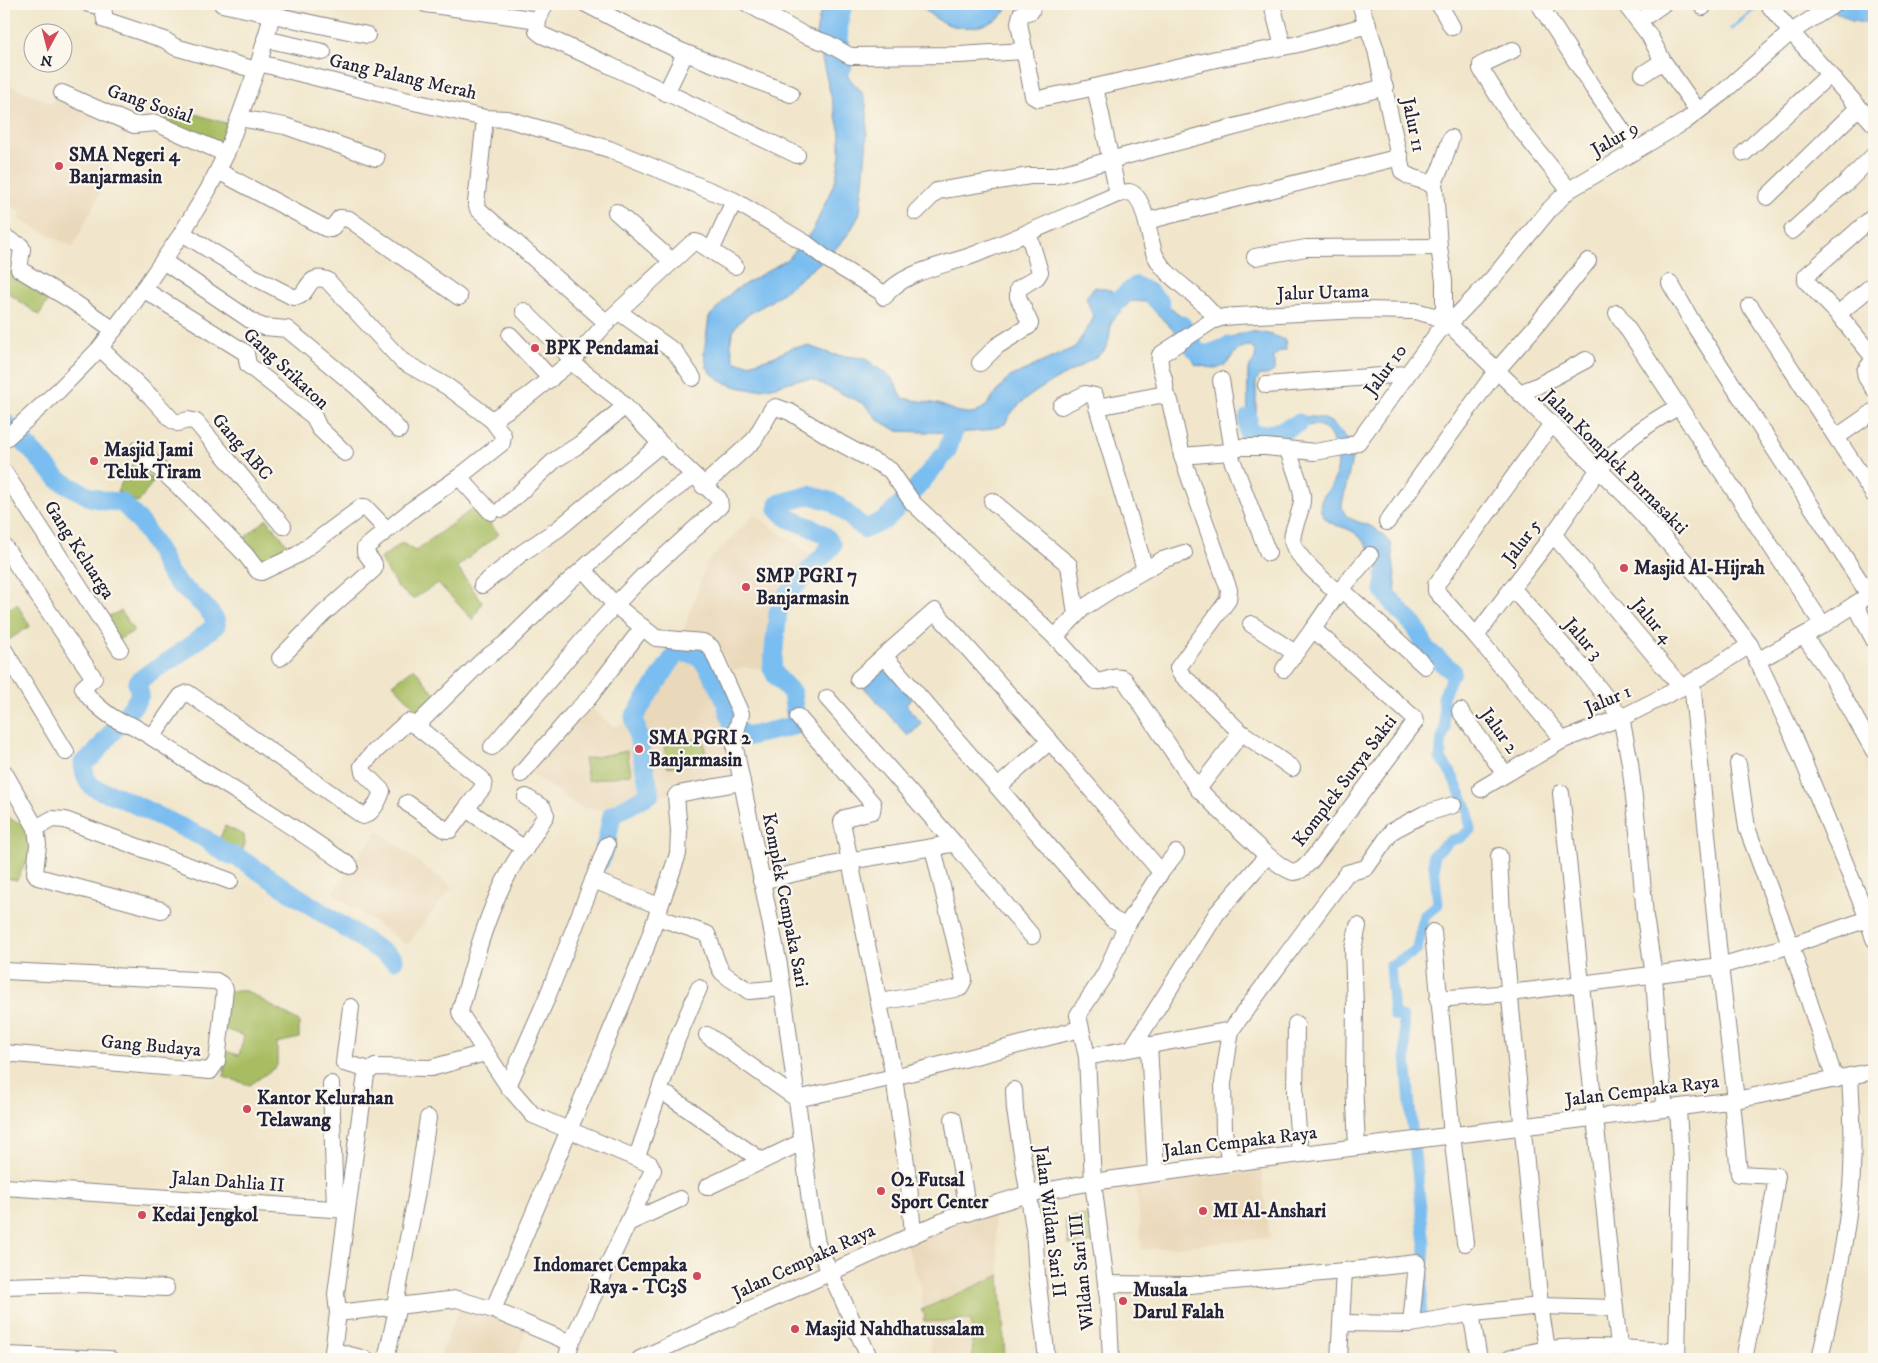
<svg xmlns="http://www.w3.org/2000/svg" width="1878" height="1363" viewBox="0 0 1878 1363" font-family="'IM FELL DW Pica',serif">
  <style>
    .built { fill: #ead8ba }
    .green { fill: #a8bd62; stroke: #65704e }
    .water { fill: #7abdf0; stroke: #4e7096 }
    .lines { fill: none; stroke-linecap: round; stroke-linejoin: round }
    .stream { stroke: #7abdf0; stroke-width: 3 }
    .canal { stroke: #7abdf0; stroke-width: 11 }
    .river { stroke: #7abdf0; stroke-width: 19 }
    .minor-casing { stroke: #8a8483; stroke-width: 18 }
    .minor { stroke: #fff; stroke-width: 16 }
    .poi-dot { fill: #d1495b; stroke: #fbf7ec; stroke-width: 2 }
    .labels { text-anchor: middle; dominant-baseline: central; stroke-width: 4.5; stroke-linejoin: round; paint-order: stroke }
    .street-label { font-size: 19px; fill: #22223b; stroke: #fbf7ec }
    .poi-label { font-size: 19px; font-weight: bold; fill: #22223b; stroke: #fbf7ec; text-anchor: start }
  </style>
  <rect width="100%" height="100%" fill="#fbf7ec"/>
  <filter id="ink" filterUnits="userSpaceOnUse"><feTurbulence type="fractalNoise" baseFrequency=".02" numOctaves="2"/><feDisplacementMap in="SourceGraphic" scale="10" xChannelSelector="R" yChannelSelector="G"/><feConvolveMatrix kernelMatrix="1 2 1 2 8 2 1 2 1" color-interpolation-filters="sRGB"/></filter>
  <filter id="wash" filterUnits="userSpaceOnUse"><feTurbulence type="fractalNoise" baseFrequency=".0096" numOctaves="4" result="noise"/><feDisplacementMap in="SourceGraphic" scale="20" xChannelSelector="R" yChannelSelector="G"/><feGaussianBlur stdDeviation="1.12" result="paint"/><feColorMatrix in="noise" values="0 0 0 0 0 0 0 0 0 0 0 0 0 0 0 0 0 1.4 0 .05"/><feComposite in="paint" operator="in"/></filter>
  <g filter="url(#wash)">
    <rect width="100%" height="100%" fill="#f1e6cb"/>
    <!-- built -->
    <g class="built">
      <path d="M4,83L52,103L56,92L132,128L73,247L18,219L21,212L4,203Z"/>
      <path d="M754,515L816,558L775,611L771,669L746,667L732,670L714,640L683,633L706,564Z"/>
      <path d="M678,660L698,661L723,703L737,778L637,801L613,811L579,807L528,771L585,703L614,727L631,723Z"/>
      <path d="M378,831L452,887L407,945L332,893Z"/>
      <path d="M1261,1171L1270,1238L1142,1250L1136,1185Z"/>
      <path d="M993,1209L1006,1328L972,1329L973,1359H931L929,1329L922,1319L921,1287L906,1244Z"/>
      <path d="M461,1305L526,1330L516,1359H438Z"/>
    </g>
    <!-- green -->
    <g class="green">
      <path d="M182,110L228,124L219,147L163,125L168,112L179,114Z"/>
      <path d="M4,269L52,294L39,315L4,290Z"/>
      <path d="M132,465L154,480L138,503L117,491Z"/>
      <path d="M475,507L499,534L457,567L482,602L473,620L438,583L413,599L398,588L380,559L402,543L415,551Z"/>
      <path d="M267,519L294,553L262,571L239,542Z"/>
      <path d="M17,604L30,626L4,643V611Z"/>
      <path d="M121,611L134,631L118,640L104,618Z"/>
      <path d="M414,668L437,697L419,712L393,684Z"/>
      <path d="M703,738L707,761L667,767L664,744Z"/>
      <path d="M627,751L631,774L588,781L584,759Z"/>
      <path d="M4,814L17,823L24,817L36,843L17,880L5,878L4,882Z"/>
      <path d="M225,826L244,835L245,844L241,854L218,843Z"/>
      <path d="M228,991H247L299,1022V1038L277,1043V1066L250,1085L224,1077L225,1051L239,1055L244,1036L224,1029Z"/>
      <path d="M1092,1214L1096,1242L1069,1245L1065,1218Z"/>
      <path d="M1000,1275L1005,1359H973L971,1320L924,1322L925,1315L921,1310Z"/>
    </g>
    <!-- water -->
    <g class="water">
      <path d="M827,4H847C833,19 838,44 843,62C845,67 845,73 848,76C853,84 861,89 864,97C872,118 862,187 860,212C849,241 826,258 802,277C792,285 782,294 771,301C759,309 738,317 733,332C729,341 732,353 735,362L749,364L773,357L794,347L808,346L835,355L864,358L893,379L902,398L938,404L959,412L974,414L986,406L1008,378L1075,347L1091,323L1093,317L1086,297L1095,287L1110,290L1116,294L1136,287L1149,291L1195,328L1197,335L1194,349L1197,355C1215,357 1226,337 1243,333C1254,329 1274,335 1285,340L1286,350L1279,352L1274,357V371L1267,375H1260L1256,381V430L1260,436C1276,438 1284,426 1295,417C1305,417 1318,416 1327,420C1336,424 1349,441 1354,449L1342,505C1343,521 1360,521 1372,527C1379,531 1385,538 1391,543L1396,584L1395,592L1389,601L1381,590C1382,572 1370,544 1355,533C1343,524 1327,528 1321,511C1317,499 1328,493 1332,484C1339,473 1339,459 1335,447C1333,442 1332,437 1329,433C1327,431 1323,427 1320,426C1308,420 1283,440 1272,446L1247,442L1248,370L1255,358L1256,351L1251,346C1230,346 1232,368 1216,368C1210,368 1203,366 1196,365L1174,331L1146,302L1131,301C1127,306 1112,318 1111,323C1109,333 1111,347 1100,354C1074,373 1016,394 1005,424L984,431L954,433L898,431L878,420L864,404L811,379L797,380L768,388L753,390L737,387L723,382L711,373L707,367L704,353L709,317L733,291L788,259L813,230L836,179L840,156V133L816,34L820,14Z"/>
      <path d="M918,4H1009C1001,26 968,32 947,24C936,20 927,12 918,4Z"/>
      <path d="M1822,4H1874V14L1866,23L1852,21Z"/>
      <path d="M883,666L912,699L906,705L922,724L908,736L862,685Z"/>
    </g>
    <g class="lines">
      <!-- stream -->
      <path class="stream" d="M1731,29L1760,4"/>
      <!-- canal -->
      <path class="canal" d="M1421,1315L1425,1244L1411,1118L1403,1018L1394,1015L1390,966L1417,950L1424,916L1438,904L1433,855L1451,840L1460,838L1470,830L1468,810L1451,773L1440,758L1442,738L1445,729L1443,697L1451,679L1452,671"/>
      <!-- river -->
      <g class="river">
        <path d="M843,66C839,45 835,24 844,4"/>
        <path d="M1115,305L1118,300L1136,286L1150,293L1161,304"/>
        <path d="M1182,325C1197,353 1195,362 1228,346"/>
        <path d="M1248,418V433C1268,437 1282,431 1299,423"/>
        <path d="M4,421L59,480L90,497L106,501L121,502C138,517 152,538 162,558C165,566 168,572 173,578C188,595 206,602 216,622V625C201,638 185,650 169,661C156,669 149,671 137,683L140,694L136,702L94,755L83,763C85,787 93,789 115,795L204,838L225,853L239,858L394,960"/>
        <path d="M1385,577L1384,591L1399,610L1415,626L1426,649L1452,671"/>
        <path d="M600,861L606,844L612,815L650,794L634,717L677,652L697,655L707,666L723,695L733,726L746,737L797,725L792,693L776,676L772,668L778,612L787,595L832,546C823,523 791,527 778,509V504L810,495L833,502L865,529L885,520L913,492L947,451L953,433L946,418"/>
      </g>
    </g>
  </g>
  <g filter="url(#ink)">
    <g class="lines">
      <defs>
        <g id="minor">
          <path d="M89,4L103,7L105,20L165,40L175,47L256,70"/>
          <path d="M222,4L367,35"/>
          <path d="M426,4L538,20L545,4"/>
          <path d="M586,4L638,31L683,52V58L666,93"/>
          <path d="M748,4L804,35L827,43L850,56L959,55L1025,51"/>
          <path d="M1033,4L1031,11L1021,14L1019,23L1033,96L1038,99L1082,90L1216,59L1294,45L1368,25"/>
          <path d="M1272,4L1283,47"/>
          <path d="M1360,4L1376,50L1402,171C1411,182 1428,177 1435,189L1439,247L1444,281V314L1449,324"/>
          <path d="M1439,4L1452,27"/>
          <path d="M1539,4L1593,88L1636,150"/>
          <path d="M1625,4L1649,35L1663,61L1698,111"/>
          <path d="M1701,4L1703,7"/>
          <path d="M1768,4L1791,32L1874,124"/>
          <path d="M538,20L537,31L542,35L609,65L797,155"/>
          <path d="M1639,21L1663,4"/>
          <path d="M265,39L323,52"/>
          <path d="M1513,50L1485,63L1481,65V69L1513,120L1569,190"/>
          <path d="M683,52L791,94"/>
          <path d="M259,63L405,100L485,118L507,119L609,149L733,200L807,244L828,260L886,295"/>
          <path d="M1643,74L1663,61"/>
          <path d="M1095,87L1118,194"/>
          <path d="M62,93L134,125L156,123L226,154"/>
          <path d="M239,118L285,126L376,158"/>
          <path d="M485,118L476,203L478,209L607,323"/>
          <path d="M1744,153L1829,75"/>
          <path d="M218,171L325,228L331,229L340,218L349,219L459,297"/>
          <path d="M1433,185L1442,165L1451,138"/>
          <path d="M1767,197L1859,107"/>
          <path d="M616,212L672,261"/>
          <path d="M916,212L937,191L1030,176H1054L1110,160L1385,87"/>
          <path d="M1147,221L1400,157"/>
          <path d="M1792,231L1849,180L1874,155"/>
          <path d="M182,233L252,276L293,297C310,299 304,272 327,280L402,361L448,387L492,420L503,435L502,443L459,477L414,508L365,548V552L374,564V569L323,614L280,658"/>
          <path d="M4,237L21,246L22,249L19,269L72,301L114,330"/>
          <path d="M711,251L734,201"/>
          <path d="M1255,257L1306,248L1439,247"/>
          <path d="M163,261L256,324L264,327L287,329L357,387L399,430"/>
          <path d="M1670,283L1694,325L1869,595"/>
          <path d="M1874,284L1838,314L1874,358"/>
          <path d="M143,289L246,353L248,365L314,417L319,428L345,453"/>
          <path d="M884,297C902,271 948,265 976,254C1024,235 1071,214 1118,194C1121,194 1126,192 1129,192C1146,195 1149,242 1155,255C1164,274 1183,285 1198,299C1205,305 1211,312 1217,319"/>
          <path d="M1750,306L1874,495"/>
          <path d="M524,311L573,360"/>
          <path d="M619,312L675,352L693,378"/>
          <path d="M1617,313L1823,625"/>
          <path d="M1838,314L1806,281V276L1874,216"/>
          <path d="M510,335L551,379"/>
          <path d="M100,348L151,397L172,420L178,423L188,420L196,422L283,526"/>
          <path d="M1874,359L1865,371L1866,377L1874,389"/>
          <path d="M980,363L997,346L1029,326L1030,323L1018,297V289L1037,277L1040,272L1028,232"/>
          <path d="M1221,380L1233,451"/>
          <path d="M1266,385L1407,374"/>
          <path d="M1519,393L1535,387L1586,360"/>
          <path d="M1164,395C1169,380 1157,370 1160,355L1212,321L1224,317L1237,316L1360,310L1415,311L1434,316L1449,324L1626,496L1697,575L1750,645L1790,729L1868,919L1874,939"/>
          <path d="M1061,406L1085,394L1095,396L1097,407"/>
          <path d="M492,420L528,396L571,362L612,317L691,244L695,242L699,243L735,266"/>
          <path d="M1551,425L1436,585V591L1476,636L1563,740"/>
          <path d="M1837,437L1874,411"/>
          <path d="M4,440L59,390L100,348L131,307L182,233L208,190L226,154L259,63L275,4"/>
          <path d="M138,449L179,487L245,554L258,571L261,572L297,555L362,507H365L387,530"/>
          <path d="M1288,450C1292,464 1300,480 1302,495C1304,511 1289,531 1293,544C1298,559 1326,582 1338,593"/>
          <path d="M1229,452L1268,553"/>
          <path d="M1182,456L1229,452L1241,447H1266L1315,452L1349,446L1358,442L1439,331L1449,324L1492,279L1550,209L1569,190L1684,122L1722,93L1791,32L1835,4"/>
          <path d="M4,472L120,649"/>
          <path d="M459,477L491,512"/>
          <path d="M703,486L754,440L772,409L776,407L790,412L840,443L890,470L913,503L1058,640L1095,681C1105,683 1114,674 1124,679L1198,789"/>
          <path d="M992,501L1069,565L1076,615"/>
          <path d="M502,509L555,460L580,444L625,406"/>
          <path d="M1387,522L1497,370L1534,328L1588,261"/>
          <path d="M1553,534L1681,687"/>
          <path d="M4,546L94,678L83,688C88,700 118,725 129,724C154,737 176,754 200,769C251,800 301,832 350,866"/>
          <path d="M1144,566L1097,407L1160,395L1167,397L1170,401L1182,456L1229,590L1228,600L1178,668L1180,673L1238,730L1236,740L1198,789C1214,804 1276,870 1294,872C1301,872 1305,866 1310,862L1415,722L1414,718L1313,629L1338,593L1370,555"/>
          <path d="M583,569L615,605L656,638L703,642L711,647L741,714L734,739L735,748L779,965L787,1022L810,1201L817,1244L870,1359"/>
          <path d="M482,585L522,553L558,529L661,444"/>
          <path d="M1512,588L1584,669L1621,717L1630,763L1638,832L1645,917L1654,975L1659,1057L1665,1109"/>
          <path d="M1341,589L1425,666"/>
          <path d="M1855,604L1874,640"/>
          <path d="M1251,624L1295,653"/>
          <path d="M1476,636C1501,602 1527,569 1552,536C1568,515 1582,491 1598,471C1619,444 1648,423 1678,407"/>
          <path d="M1804,636L1831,675L1874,751"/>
          <path d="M1055,637L1083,608L1117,586L1162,560L1184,553"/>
          <path d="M4,650L66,752"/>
          <path d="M884,656L1112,919L1126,926"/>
          <path d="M1757,661L1823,625L1874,592"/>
          <path d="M1284,669L1313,629"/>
          <path d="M858,679L935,611L1050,741L1161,872"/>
          <path d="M1692,682L1720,966L1736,1100"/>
          <path d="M827,698L956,845"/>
          <path d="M1460,711L1505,774"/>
          <path d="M798,717L873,804L872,811L845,818L842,822L894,1077L909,1185L913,1235"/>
          <path d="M1238,730L1292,768"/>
          <path d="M155,738V733L181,696L188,693L363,816C373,813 379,800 382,791L363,772L362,766L372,754L406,723L408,722L416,726"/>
          <path d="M492,747L589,633L615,605L642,577L720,506L719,499L661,444L616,397L571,362"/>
          <path d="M1738,764L1747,828L1791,946L1835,1080"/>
          <path d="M4,772L36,828L38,845L35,873L38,877L161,910"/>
          <path d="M521,774L573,714L588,699L643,627"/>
          <path d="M998,787L1050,741"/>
          <path d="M1481,789L1563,740L1627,715L1692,682L1750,645"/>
          <path d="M1561,793L1619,1347"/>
          <path d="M526,797L543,808L546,815L525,849L466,809L484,786L482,779L416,726L483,660L506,643L566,584L662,499L693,476"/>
          <path d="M407,803L446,830H450L466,809"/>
          <path d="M36,828L52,819L65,820L230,881"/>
          <path d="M525,849C515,858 511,870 504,882C484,922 473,967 460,1011L461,1015L508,1086L533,1115L650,1164L653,1170L571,1343L566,1359"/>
          <path d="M1499,856L1502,916L1540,1306L1547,1349"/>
          <path d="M593,880L659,906"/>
          <path d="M761,881L849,861L951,844L956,845L1032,936"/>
          <path d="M657,917L707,934C712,945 715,962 722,972C729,979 741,985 749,991L782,988"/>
          <path d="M1433,932L1452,1135L1465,1243"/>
          <path d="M4,971L216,981L221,984L225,989L217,1061L210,1071L4,1053"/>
          <path d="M1438,999L1510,993L1720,966L1795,944L1868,919"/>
          <path d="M880,1002L960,988L964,979L933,848"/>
          <path d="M351,1007L344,1063L370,1070"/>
          <path d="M1296,1024L1295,1095L1300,1154"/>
          <path d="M707,1035L797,1099L894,1077L1080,1029"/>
          <path d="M1149,1045L1156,1173"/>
          <path d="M1132,1048L1217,913L1267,856"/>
          <path d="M1087,1057L1231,1030L1347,873L1366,868L1392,831L1424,814L1453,805"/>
          <path d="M331,1084L335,1209"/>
          <path d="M508,1086L546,1000L607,845"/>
          <path d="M1014,1090L1015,1110L1034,1228L1037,1276L1047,1359"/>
          <path d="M669,1096L762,1161"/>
          <path d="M1732,1101L1739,1174L1777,1176L1758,1292L1744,1359"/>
          <path d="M953,1119L968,1213"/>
          <path d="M1357,1147L1354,1082L1355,1006L1353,949L1358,926"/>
          <path d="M637,1157L677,1039L699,988"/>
          <path d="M1230,1163L1224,1132L1223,1083L1231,1030"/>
          <path d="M4,1187L347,1210L336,1294L338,1313"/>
          <path d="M707,1187L802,1142"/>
          <path d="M347,1210L366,1075L370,1070L375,1067L431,1068L485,1053"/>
          <path d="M628,1223L680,1199"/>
          <path d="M1106,1284L1190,1285L1344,1271L1417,1263L1411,1324"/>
          <path d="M4,1286L81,1284L166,1288"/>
          <path d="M395,1305L416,1197L428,1118"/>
          <path d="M493,1310L645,950L678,854L679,831L676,796L678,794L742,782"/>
          <path d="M1471,1313L1479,1359"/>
          <path d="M1342,1323L1411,1324L1474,1313L1540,1306L1614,1308"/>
          <path d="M334,1351L365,1359"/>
          <path d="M4,1355L110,1359"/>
          <path d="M332,1359L338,1313L457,1299L493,1310L571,1343"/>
          <path d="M386,1359L398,1305"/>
          <path d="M640,1359L950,1218L1028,1194L1093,1182L1230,1163L1736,1100L1874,1071"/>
          <path d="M1111,1359L1108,1299L1093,1182L1087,1057L1078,1015L1105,974L1126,926L1161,872L1176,853"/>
          <path d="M1339,1359L1344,1271"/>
          <path d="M1509,1359C1554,1340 1628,1348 1677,1352"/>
          <path d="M1677,1359L1681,1162L1678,1108"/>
          <path d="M1820,1359C1832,1302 1846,1245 1851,1187C1854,1150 1852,1113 1850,1076"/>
        </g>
      </defs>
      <!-- minor casing -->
      <use href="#minor" class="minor-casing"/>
      <!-- minor -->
      <use href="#minor" class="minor"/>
    </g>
  </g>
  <!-- markers -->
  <g class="poi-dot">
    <circle cx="59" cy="166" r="5"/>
    <circle cx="535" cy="348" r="5"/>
    <circle cx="94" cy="461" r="5"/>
    <circle cx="1624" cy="568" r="5"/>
    <circle cx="746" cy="587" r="5"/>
    <circle cx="639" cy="749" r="5"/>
    <circle cx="247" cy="1109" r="5"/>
    <circle cx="881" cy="1191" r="5"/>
    <circle cx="1203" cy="1211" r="5"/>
    <circle cx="142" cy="1215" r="5"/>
    <circle cx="697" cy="1276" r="5"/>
    <circle cx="1123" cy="1301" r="5"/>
    <circle cx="795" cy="1329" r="5"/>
  </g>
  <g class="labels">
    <!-- street labels -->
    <g class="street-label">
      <text transform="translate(403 77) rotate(13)">Gang Palang Merah</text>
      <text transform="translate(150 104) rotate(18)">Gang Sosial</text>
      <text transform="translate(1413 125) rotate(78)">Jalur 11</text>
      <text transform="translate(1615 139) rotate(-30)">Jalur 9</text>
      <text transform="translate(1323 293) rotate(-2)">Jalur Utama</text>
      <text transform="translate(286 369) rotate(43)">Gang Srikaton</text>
      <text transform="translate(1386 370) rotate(-54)">Jalur 10</text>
      <text transform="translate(242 447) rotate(49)">Gang ABC</text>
      <text transform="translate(1615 462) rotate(45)">Jalan Komplek Purnasakti</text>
      <text transform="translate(1522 542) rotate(-53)">Jalur 5</text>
      <text transform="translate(79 550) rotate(57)">Gang Keluarga</text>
      <text transform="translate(1652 621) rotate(50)">Jalur 4</text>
      <text transform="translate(1583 639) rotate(49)">Jalur 3</text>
      <text transform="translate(1608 700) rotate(-23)">Jalur 1</text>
      <text transform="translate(1499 731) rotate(54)">Jalur 2</text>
      <text transform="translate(1345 781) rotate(-53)">Komplek Surya Sakti</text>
      <text transform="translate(785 900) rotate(79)">Komplek Cempaka Sari</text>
      <text transform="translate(151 1046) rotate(5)">Gang Budaya</text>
      <text transform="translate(1642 1091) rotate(-7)">Jalan Cempaka Raya</text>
      <text transform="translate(1240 1142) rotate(-7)">Jalan Cempaka Raya</text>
      <text transform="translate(228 1182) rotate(4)">Jalan Dahlia II</text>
      <text transform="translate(1050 1222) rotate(83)">Jalan Wildan Sari II</text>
      <text transform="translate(804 1262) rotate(-25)">Jalan Cempaka Raya</text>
      <text transform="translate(1082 1272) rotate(-96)">Wildan Sari III</text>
    </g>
    <!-- poi labels -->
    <g class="poi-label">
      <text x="69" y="155">SMA Negeri 4<tspan x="69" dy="22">Banjarmasin</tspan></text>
      <text x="545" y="348">BPK Pendamai</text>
      <text x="104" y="450">Masjid Jami<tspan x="104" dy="22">Teluk Tiram</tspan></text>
      <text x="1634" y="568">Masjid Al-Hijrah</text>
      <text x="756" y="576">SMP PGRI 7<tspan x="756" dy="22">Banjarmasin</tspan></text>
      <text x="649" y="738">SMA PGRI 2<tspan x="649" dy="22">Banjarmasin</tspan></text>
      <text x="257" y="1098">Kantor Kelurahan<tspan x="257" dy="22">Telawang</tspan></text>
      <text x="891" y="1180">O2 Futsal<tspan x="891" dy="22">Sport Center</tspan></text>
      <text x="1213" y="1211">MI Al-Anshari</text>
      <text x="152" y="1215">Kedai Jengkol</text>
      <text x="687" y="1265" text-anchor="end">Indomaret Cempaka<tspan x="687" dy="22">Raya - TC3S</tspan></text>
      <text x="1133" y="1290">Musala<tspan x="1133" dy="22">Darul Falah</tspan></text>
      <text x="805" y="1329">Masjid Nahdhatussalam</text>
    </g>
  </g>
  <!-- margin -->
  <rect width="1878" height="1363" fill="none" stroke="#fbf7ec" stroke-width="20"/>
  <!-- north arrow -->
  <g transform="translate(48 48) rotate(187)"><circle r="24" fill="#fbf7ec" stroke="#a4a2a5"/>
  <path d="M0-4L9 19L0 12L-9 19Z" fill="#d1495b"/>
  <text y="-8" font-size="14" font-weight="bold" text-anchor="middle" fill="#22223b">N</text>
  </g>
</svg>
